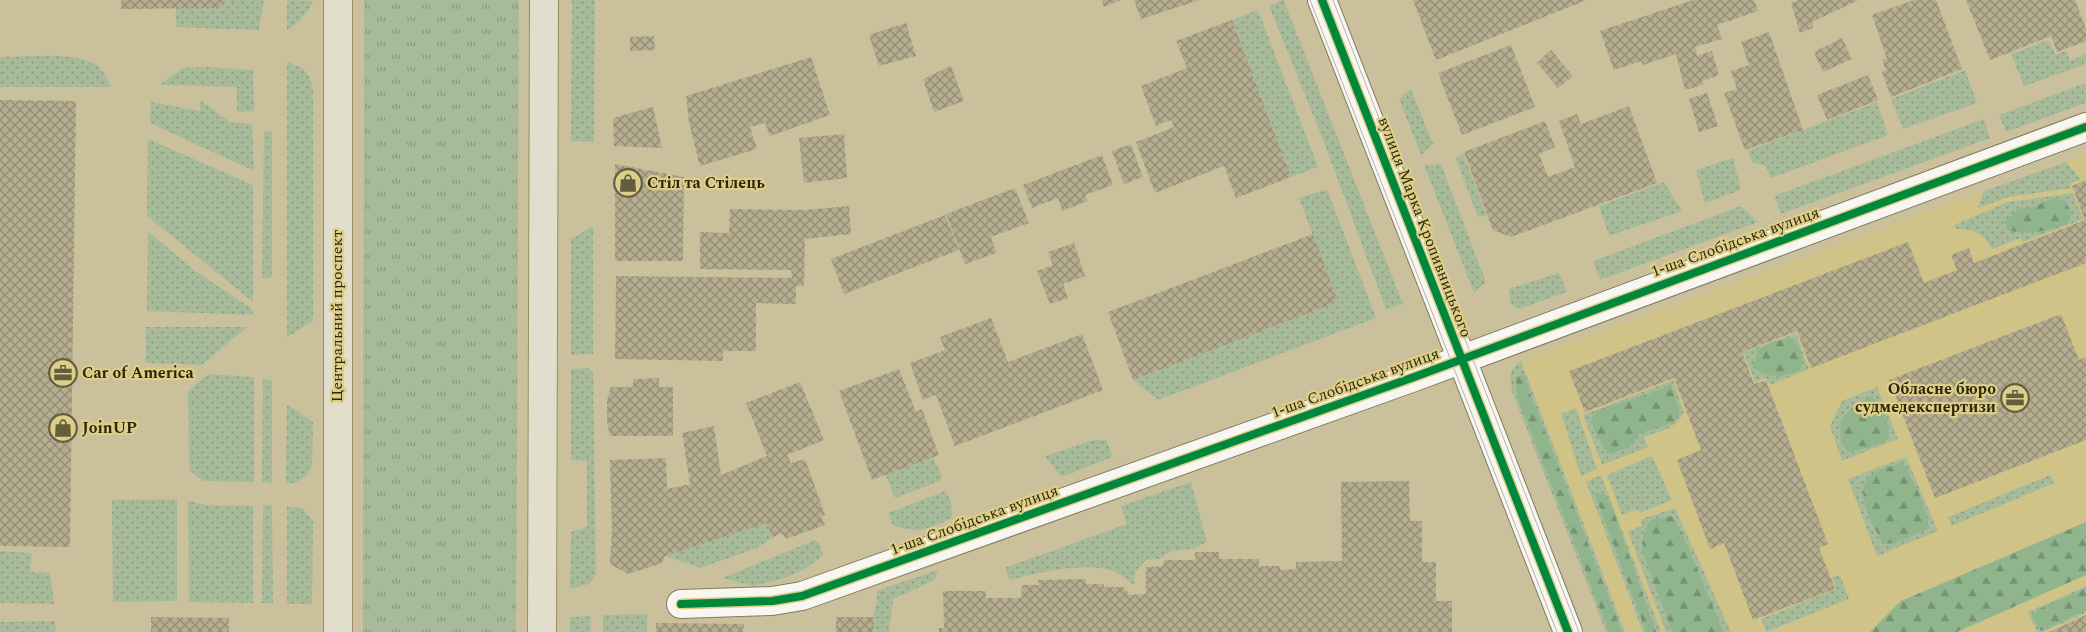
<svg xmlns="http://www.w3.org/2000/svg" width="2086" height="632" viewBox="0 0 2086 632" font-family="Spectral,serif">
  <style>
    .built { fill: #d0c388 }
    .grass { fill: url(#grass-dots) }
    .forest { fill: url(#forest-firs) }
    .park { fill: url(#park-tufts) }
    .building { fill: url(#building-cross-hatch) }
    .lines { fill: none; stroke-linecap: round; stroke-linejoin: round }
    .minor-casing { stroke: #827c5d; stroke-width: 30 }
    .primary-casing { stroke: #968e64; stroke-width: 30 }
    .minor { stroke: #f7f6f0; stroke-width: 28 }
    .primary { stroke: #e1decb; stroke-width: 28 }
    .tram { stroke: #b7b5ab; stroke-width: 1 }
    .cycleway-casing { stroke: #ddce89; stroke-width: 11 }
    .cycleway { stroke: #00873e; stroke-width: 8 }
    .labels { text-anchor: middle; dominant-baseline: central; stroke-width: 4.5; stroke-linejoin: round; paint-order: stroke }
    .poi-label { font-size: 16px; font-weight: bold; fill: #2e280b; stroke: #ddce89; text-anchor: start }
    .street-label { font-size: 16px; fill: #2e280b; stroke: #ddce89 }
  </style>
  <defs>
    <pattern id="grass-dots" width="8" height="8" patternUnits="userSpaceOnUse" patternTransform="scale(1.25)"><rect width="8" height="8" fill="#a7bb9b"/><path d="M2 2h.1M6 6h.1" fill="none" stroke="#88987d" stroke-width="1.8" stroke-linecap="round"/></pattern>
    <pattern id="forest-firs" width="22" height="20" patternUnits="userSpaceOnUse" patternTransform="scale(1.25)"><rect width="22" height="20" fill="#90b58d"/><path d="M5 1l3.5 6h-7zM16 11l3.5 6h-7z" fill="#769371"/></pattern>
    <pattern id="park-tufts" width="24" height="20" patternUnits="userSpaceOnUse" patternTransform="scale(1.25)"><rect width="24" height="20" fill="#a7bb9b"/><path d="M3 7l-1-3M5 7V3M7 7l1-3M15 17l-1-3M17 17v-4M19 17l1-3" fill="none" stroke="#88987d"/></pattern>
    <pattern id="building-cross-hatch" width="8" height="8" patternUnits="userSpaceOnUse" patternTransform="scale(1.25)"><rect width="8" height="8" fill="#b4ad90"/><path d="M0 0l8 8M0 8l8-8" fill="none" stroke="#938d74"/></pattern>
  </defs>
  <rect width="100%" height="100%" fill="#cac19c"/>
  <!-- built -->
  <path class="built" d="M2086,154V632H1606L1513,394L1509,378L1511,370L1516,363Z"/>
  <!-- grass -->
  <g class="grass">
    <path d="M226,0H264L259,30L176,27V8H221Z"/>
    <path d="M287,0L313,1C306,14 300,22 287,30Z"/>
    <path d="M572,0H595L594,142L571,141Z"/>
    <path d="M1283,0L1291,19L1403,304L1386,309L1322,137L1269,6Z"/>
    <path d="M1258,10L1318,167L1291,177L1232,20Z"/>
    <path d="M2049,40L2055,55L2066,51L2070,61L2086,54V64L2024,86L2011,54Z"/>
    <path d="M0,57C24,57 76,51 96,65C104,71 107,78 111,87H0Z"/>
    <path d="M287,62C304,68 308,70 313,88V321L287,337Z"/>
    <path d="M206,67L253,70L254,111L237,112V87L159,85L183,68Z"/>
    <path d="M1965,70L1977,103L1903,129L1891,99Z"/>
    <path d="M2086,83V103L2006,132L1999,115Z"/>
    <path d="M1411,89L1433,144L1421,155L1399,99Z"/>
    <path d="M200,100L230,122L252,124L254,171L150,123L151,102L200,111Z"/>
    <path d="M1877,102L1888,135L1771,178L1766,166L1752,162L1748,151Z"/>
    <path d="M1984,119L1990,138L1781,214L1774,196Z"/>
    <path d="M264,131L272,132V277L262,278Z"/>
    <path d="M148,139L253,185V302L147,216Z"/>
    <path d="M1463,153L1487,216L1478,217L1456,159Z"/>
    <path d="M1733,158L1741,190L1705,203L1696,170Z"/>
    <path d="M2066,162L2081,180L2070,183L2071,188L2009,197L1978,208L1984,191Z"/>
    <path d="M1441,164L1486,282L1474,293L1424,165Z"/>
    <path d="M1664,182L1682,211L1609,236L1599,206Z"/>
    <path d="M1327,189L1376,318L1158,400L1133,380L1338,302L1299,198Z"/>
    <path d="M2073,193L2083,219L2023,242L2021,238L1992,249C1984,233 1974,229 1956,229L1954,225L2008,202Z"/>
    <path d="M1741,206L1758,222L1600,280L1593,261Z"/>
    <path d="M593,226V354L571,355V239Z"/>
    <path d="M148,231L194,270L252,309L253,315L147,311Z"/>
    <path d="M1559,273L1567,292L1519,309L1510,303L1509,289Z"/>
    <path d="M146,327H247L202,365L146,363Z"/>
    <path d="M1796,333L1809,369L1770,385L1766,378L1755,382L1743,352Z"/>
    <path d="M1521,361L1625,632H1606L1513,394C1510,381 1507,368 1521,361Z"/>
    <path d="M589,368L593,373L596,575L589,584L570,589L571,532L587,527V461L571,460V369Z"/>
    <path d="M208,374L254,377V482L203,481L189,470L188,391Z"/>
    <path d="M263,378L272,381V483L262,482Z"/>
    <path d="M1673,380L1684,411C1678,429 1660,431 1644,437L1648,447L1602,465L1583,415Z"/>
    <path d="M1877,387L1898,439L1842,461L1830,426L1842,401Z"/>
    <path d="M287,404L313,422L312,467C306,478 299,483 286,484Z"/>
    <path d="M1576,408L1597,469L1581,476L1561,414Z"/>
    <path d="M1093,440H1106L1113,457L1061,477L1045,456Z"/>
    <path d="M1652,456L1672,500L1642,512L1634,510L1622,515L1607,475Z"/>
    <path d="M933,457L942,476L940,481L895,498L886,475Z"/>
    <path d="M1906,457L1938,531L1877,556L1848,479Z"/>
    <path d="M1601,475L1661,632H1643L1586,482Z"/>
    <path d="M2050,475L2054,483L1952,526L1948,517Z"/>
    <path d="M1191,482L1207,542L1193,549L1172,551L1160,559L1146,560L1135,572L1134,585C1127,580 1119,573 1110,570C1082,562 1037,573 1010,580L1005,568L1127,524L1121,506Z"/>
    <path d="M945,491L951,501L952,518C929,528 918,535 893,525L888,513Z"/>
    <path d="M177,499V601L113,602L112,500Z"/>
    <path d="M188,501L206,505L253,506V603L189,602Z"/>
    <path d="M263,505H272L273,603H262Z"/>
    <path d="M287,507L302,508L313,521L312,604H287Z"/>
    <path d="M1675,508L1731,632H1666L1628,532L1641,526L1642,519Z"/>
    <path d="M766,523L773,537L757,548L700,568L665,556Z"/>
    <path d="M815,540L819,542L823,555L805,569L785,578L753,586L722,578Z"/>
    <path d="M0,551L32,553L30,572L50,573L54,604L0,603Z"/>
    <path d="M938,570L935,580L893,599L889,632H875L874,613L877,602V591Z"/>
    <path d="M1840,575L1849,599L1766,632L1761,619L1836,589L1832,577Z"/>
    <path d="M2086,586V613L2043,632H2037L2028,612Z"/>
    <path d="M647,614V632H603V615Z"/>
    <path d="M591,616V632H570V617Z"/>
    <path d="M55,621L56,632H0V622Z"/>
  </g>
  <!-- forest -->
  <g class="forest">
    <path d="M2054,198L2065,200L2072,214L2067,224C2048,231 2027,236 2008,230L2005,221L2018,209L2033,207Z"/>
    <path d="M1792,338C1801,346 1805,359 1800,370C1787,377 1764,380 1753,366L1758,350L1772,342Z"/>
    <path d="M1523,374L1622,632H1609L1517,396L1516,377Z"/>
    <path d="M1671,384L1680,413L1673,423L1640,433C1633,447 1621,453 1606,453L1593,427L1592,417L1598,410L1648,394Z"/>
    <path d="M1871,396C1884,410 1889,420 1889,439L1878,445L1848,452L1841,441L1840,422C1848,410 1858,402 1871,396Z"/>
    <path d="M1903,462C1912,479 1930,510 1928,529L1895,543L1884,544C1874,529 1852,490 1870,476C1878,469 1893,466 1903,462Z"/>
    <path d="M1594,492L1605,495L1611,504L1656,632H1646Z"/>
    <path d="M1672,516L1682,533L1724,632H1672L1643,553C1642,540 1643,530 1651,520Z"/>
    <path d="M2086,522V575L1957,632H1870L1901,601Z"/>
    <path d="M2086,588V610L2041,631L2032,616L2039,609Z"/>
  </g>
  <!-- park -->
  <path class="park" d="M364,0H519L516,632H363Z"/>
  <!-- building -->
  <g class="building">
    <path d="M121,0H226V2L221,8L121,9Z"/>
    <path d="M1102,0H1121L1104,7Z"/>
    <path d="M1134,0H1200L1141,19Z"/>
    <path d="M1413,0H1587L1436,60Z"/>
    <path d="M1693,0H1754L1758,11L1717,25L1722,39L1695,47L1697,56L1712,51L1719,75L1702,81L1703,85L1685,90L1676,54L1643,65L1641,61L1614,70L1600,31Z"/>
    <path d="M1798,0H1859L1812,22L1813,28L1800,33L1791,3Z"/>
    <path d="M1914,0H1936L1962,69L1891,97L1882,72L1886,71L1882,59H1887L1872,15Z"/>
    <path d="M1966,0H2075L2086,29V41L2057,52L2051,36L1990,60Z"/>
    <path d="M1232,20L1291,177L1236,198L1224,166L1155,193L1136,142L1174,127L1171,120L1156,126L1141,86L1187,68L1176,41Z"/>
    <path d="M906,23L916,56L879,66L869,35Z"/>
    <path d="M1769,32L1803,130L1745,150L1724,93L1737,89L1731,71L1749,65L1741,42Z"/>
    <path d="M654,36L655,50L630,51V37Z"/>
    <path d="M1842,38L1852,59L1823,72L1814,52Z"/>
    <path d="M1511,45L1535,107L1462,135L1438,73Z"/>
    <path d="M1551,50L1573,76L1558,88L1537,63Z"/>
    <path d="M811,57L830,115L770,136L765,123L750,127L757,149L700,166L689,123L686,96Z"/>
    <path d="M951,66L964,101L934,112L923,79Z"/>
    <path d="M1868,75L1878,100L1827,120L1817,95Z"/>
    <path d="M1707,93L1718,126L1699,132L1689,99Z"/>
    <path d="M0,100L76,101L70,547L0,546Z"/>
    <path d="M1629,106L1657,183L1511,237L1493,230L1464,152L1545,121L1555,147L1539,154L1548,177L1575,167L1559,121L1577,114L1581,124Z"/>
    <path d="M653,107L662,148L614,146L613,118Z"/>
    <path d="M844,134L847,178L804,183L799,138Z"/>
    <path d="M1131,144L1143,177L1124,184L1112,151Z"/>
    <path d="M1102,155L1113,185L1085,195L1088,201L1062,211L1058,198L1032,208L1023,185Z"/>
    <path d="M615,164L684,177L683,261H615Z"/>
    <path d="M2086,180V263L1811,368L1797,331L1742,352L1754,384L1766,380L1828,544L1819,548L1835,589L1753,620L1724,543L1710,549L1677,460L1701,450L1674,378L1585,412L1569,371L1908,242L1924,283L1957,270L1951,255L1969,248L1974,263L2085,220L2072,186Z"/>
    <path d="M1015,188L1029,223L991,237L996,253L965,264L946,214Z"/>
    <path d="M849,206L851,234L805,239L804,286H796V304L756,303V351H723V361L615,359L616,276L792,278L791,270L700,269V232L729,233L730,209L805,210Z"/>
    <path d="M945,215L959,250L844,294L831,259Z"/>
    <path d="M1313,234L1338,302L1133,380L1108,312Z"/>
    <path d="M1074,243L1085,276L1063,284L1068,298L1050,304L1037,271L1053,265L1048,252Z"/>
    <path d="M2061,314L2079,360L2086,357V440L1935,498L1889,380Z"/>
    <path d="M991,318L1008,362L1082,334L1103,390L955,446L936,395L923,400L910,363L945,350L940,337Z"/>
    <path d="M899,369L916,412L922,409L939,455L872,480L839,391Z"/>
    <path d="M659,378V387H673V436H610L607,422V400L611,387H633V379Z"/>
    <path d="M800,382L824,440L787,455L791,463L805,459L825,515L821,517L825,525L786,539L781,533L773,537L766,523L665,556L662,563L628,574L610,564L612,531L610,460L666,458L667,489L690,484L682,433L714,426L721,475L767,456L746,403Z"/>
    <path d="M1409,481L1410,521H1422V562H1436V601H1452V632H939V628H944L943,591H986V598H1021L1022,585H1039L1038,580L1086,579V584H1104V587H1125L1124,591L1127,590L1128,595L1146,594V567L1163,566L1164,560H1195V552H1219V559H1259V566H1280V570L1296,569V562L1342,561L1341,482Z"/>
    <path d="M2086,615V632H2049Z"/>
    <path d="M151,617L229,618V632H151Z"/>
    <rect x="836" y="617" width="38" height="15"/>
    <path d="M656,623L744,624L743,632H656Z"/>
  </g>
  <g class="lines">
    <defs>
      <g id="minor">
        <path d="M1322,0L1568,632"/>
        <path d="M681,604L772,601L802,596L1417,376L2086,127"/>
      </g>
      <g id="primary">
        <path d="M338,0V632"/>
        <path d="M542,632L544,0"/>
      </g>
    </defs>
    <!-- minor casing -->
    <use href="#minor" class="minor-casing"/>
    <!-- primary casing -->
    <use href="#primary" class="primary-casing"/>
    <!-- minor -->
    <use href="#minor" class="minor"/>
    <!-- primary -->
    <use href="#primary" class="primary"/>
    <!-- tram -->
    <g class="tram">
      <path d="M1310,0L1557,632"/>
      <path d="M1333,0L1579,632"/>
    </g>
    <defs>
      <g id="cycleway">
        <path d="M1322,0L1568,632"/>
        <path d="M681,604L772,601L802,596L1417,376L2086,127"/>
      </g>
    </defs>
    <!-- cycleway casing -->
    <use href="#cycleway" class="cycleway-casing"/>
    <!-- cycleway -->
    <use href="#cycleway" class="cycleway"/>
  </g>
  <!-- icons -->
  <defs>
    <symbol id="shop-ring" viewBox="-11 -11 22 22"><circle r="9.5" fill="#ddce89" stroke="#655e3e" stroke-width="1.5"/><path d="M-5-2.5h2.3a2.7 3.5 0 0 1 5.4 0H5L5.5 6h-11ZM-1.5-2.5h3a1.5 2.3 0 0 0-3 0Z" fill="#655e3e"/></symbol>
    <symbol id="office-ring" viewBox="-11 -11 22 22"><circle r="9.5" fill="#ddce89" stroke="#655e3e" stroke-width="1.5"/><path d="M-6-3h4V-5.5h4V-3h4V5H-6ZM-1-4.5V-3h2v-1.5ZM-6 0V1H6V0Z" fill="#655e3e"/></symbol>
  </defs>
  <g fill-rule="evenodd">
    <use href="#shop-ring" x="612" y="167" width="32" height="32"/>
    <use href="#office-ring" x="47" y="357" width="32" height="32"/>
    <use href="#office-ring" x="1999" y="382" width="32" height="32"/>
    <use href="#shop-ring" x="47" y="412" width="32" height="32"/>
  </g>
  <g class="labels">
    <!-- poi labels -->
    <g class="poi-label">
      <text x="647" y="183">Стіл та Стілець</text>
      <text x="82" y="373">Car of America</text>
      <text x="1996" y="389" text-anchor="end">Обласне бюро<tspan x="1996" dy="18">судмедекспертизи</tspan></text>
      <text x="82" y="428">JoinUP</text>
    </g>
    <!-- street labels -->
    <g class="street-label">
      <text transform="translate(1425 227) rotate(69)">вулиця Марка Кропивницького</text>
      <text transform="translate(1735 242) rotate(-20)">1-ша Слобідська вулиця</text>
      <text transform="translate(337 316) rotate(-90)">Центральний проспект</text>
      <text transform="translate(1355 383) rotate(-20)">1-ша Слобідська вулиця</text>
      <text transform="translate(974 520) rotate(-20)">1-ша Слобідська вулиця</text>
    </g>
  </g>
</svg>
